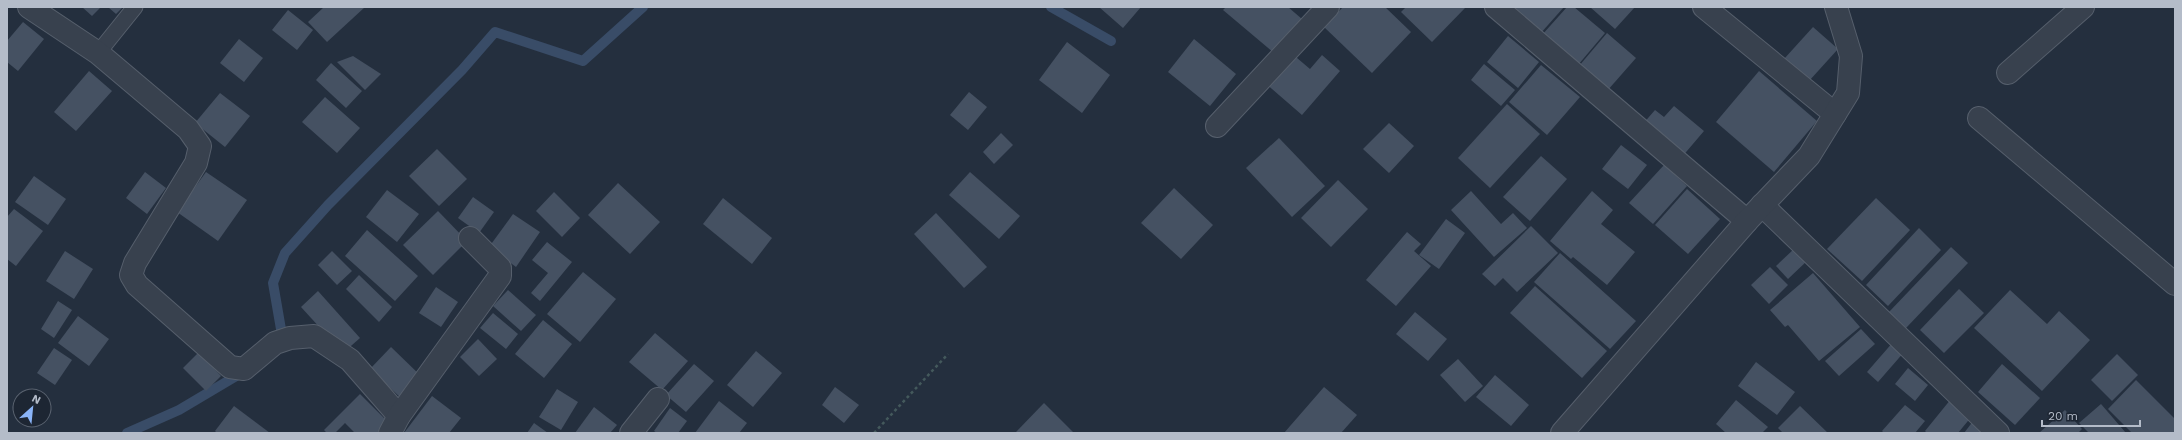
<svg xmlns="http://www.w3.org/2000/svg" width="2182" height="440" viewBox="0 0 2182 440" font-family="'Work Sans',sans-serif">
  <style>
    .lines { fill: none; stroke-linecap: round; stroke-linejoin: round }
    .stream { stroke: #394c67; stroke-width: 10 }
    .building { fill: #455162 }
    .service-casing { stroke: #565f6c; stroke-width: 17 }
    .minor-casing { stroke: #565f6c; stroke-width: 24 }
    .path { stroke: #44595c; stroke-width: 2.5; stroke-dasharray: 3 3; stroke-linecap: butt }
    .service { stroke: #38414e; stroke-width: 15 }
    .minor { stroke: #38414e; stroke-width: 22 }
  </style>
  <rect width="100%" height="100%" fill="#242f3e"/>
  <g class="lines">
    <!-- stream -->
    <g class="stream">
      <path d="M1051,7L1111,41"/>
      <path d="M280,342L282,335L273,283L285,253L328,205L462,70L495,32L583,61L643,7"/>
      <path d="M127,433L179,410L243,372"/>
    </g>
  </g>
  <!-- building -->
  <g class="building">
    <path d="M82,7H101L92,16Z"/>
    <path d="M108,7H123L116,14Z"/>
    <path d="M324,7H365L327,42L308,22Z"/>
    <path d="M1099,7H1141L1123,28Z"/>
    <path d="M1226,7H1288L1302,19L1274,53L1223,10Z"/>
    <path d="M1343,7H1385L1411,32L1372,73L1324,27Z"/>
    <path d="M1406,7H1466L1432,42L1401,12Z"/>
    <path d="M1510,7H1564L1540,34Z"/>
    <path d="M1567,7H1574L1605,33L1578,65L1542,35Z"/>
    <path d="M1590,7H1635L1615,29Z"/>
    <path d="M288,10L313,30L297,50L272,30Z"/>
    <path d="M23,22L44,39L18,71L7,62V41Z"/>
    <path d="M1813,27L1838,49L1809,81L1784,59Z"/>
    <path d="M1607,33L1636,58L1607,91L1579,66Z"/>
    <path d="M1508,36L1539,62L1518,88L1487,62Z"/>
    <path d="M239,39L263,58L244,82L220,63Z"/>
    <path d="M1194,39L1236,74L1210,106L1168,72Z"/>
    <path d="M1067,42L1110,75L1082,113L1039,80Z"/>
    <path d="M1290,52L1310,69L1322,55L1340,71L1302,115L1264,82Z"/>
    <path d="M353,56L381,74L365,90L337,62Z"/>
    <path d="M331,63L362,91L346,108L316,80Z"/>
    <path d="M1484,64L1515,90L1501,106L1471,80Z"/>
    <path d="M1541,65L1580,97L1547,135L1509,102Z"/>
    <path d="M89,71L112,91L76,131L54,112Z"/>
    <path d="M1759,71L1817,121L1774,172L1716,122Z"/>
    <path d="M969,92L987,107L968,130L950,115Z"/>
    <path d="M220,93L250,116L225,147L195,123Z"/>
    <path d="M325,97L360,128L337,153L302,122Z"/>
    <path d="M1507,104L1540,134L1490,188L1458,158Z"/>
    <path d="M1674,106L1704,131L1681,158L1642,125L1655,110L1664,117Z"/>
    <path d="M1389,123L1414,146L1389,173L1363,149Z"/>
    <path d="M1001,133L1013,145L994,164L983,152Z"/>
    <path d="M1279,138L1325,186L1292,217L1246,168Z"/>
    <path d="M1621,145L1647,165L1628,189L1602,169Z"/>
    <path d="M437,149L467,179L439,206L409,176Z"/>
    <path d="M1541,156L1567,179L1530,221L1503,197Z"/>
    <path d="M1664,165L1687,186L1653,224L1629,203Z"/>
    <path d="M145,172L166,188L147,214L126,198Z"/>
    <path d="M206,172L247,200L218,241L177,212Z"/>
    <path d="M970,172L1020,216L999,239L949,195Z"/>
    <path d="M34,176L66,199L48,225L15,202Z"/>
    <path d="M1338,180L1368,209L1331,247L1301,218Z"/>
    <path d="M618,183L660,222L630,254L588,215Z"/>
    <path d="M1174,188L1213,225L1181,259L1141,223Z"/>
    <path d="M1687,189L1720,219L1688,254L1655,225Z"/>
    <path d="M387,190L419,214L397,242L366,217Z"/>
    <path d="M1471,191L1501,224L1513,213L1527,228L1494,257L1451,210Z"/>
    <path d="M1592,191L1613,210L1601,224L1635,252L1607,285L1573,257L1571,259L1550,241Z"/>
    <path d="M554,192L580,218L562,237L536,211Z"/>
    <path d="M473,197L494,212L479,233L458,218Z"/>
    <path d="M723,198L772,238L752,264L703,224Z"/>
    <path d="M1876,198L1910,230L1862,281L1827,249Z"/>
    <path d="M14,209L43,231L16,266L7,259V217Z"/>
    <path d="M438,211L467,241L433,275L403,245Z"/>
    <path d="M936,213L987,267L964,288L914,234Z"/>
    <path d="M513,214L540,232L516,267L489,247Z"/>
    <path d="M1446,219L1465,233L1439,269L1419,255Z"/>
    <path d="M1531,226L1558,253L1517,292L1503,278L1495,286L1482,274Z"/>
    <path d="M1919,228L1941,250L1888,306L1866,285Z"/>
    <path d="M367,230L418,276L395,301L345,256Z"/>
    <path d="M1407,232L1421,244L1414,251L1431,266L1396,306L1366,280Z"/>
    <path d="M547,242L572,262L540,301L531,293L548,273L532,260Z"/>
    <path d="M1796,247L1808,260L1788,279L1776,266Z"/>
    <path d="M1951,247L1968,263L1906,328L1889,312Z"/>
    <path d="M65,251L93,269L74,299L46,281Z"/>
    <path d="M332,251L352,271L337,285L318,265Z"/>
    <path d="M1560,253L1636,321L1610,349L1534,282Z"/>
    <path d="M1770,267L1788,285L1769,304L1751,285Z"/>
    <path d="M583,272L616,299L580,342L547,314Z"/>
    <path d="M1813,273L1860,327L1819,361L1788,325L1785,327L1770,310Z"/>
    <path d="M359,275L392,307L379,322L346,289Z"/>
    <path d="M1535,286L1607,351L1582,378L1510,313Z"/>
    <path d="M436,287L458,302L441,327L419,313Z"/>
    <path d="M1959,289L1984,313L1944,353L1920,330Z"/>
    <path d="M508,290L536,315L521,331L493,306Z"/>
    <path d="M2010,290L2047,324L2059,311L2090,340L2042,391L1974,328Z"/>
    <path d="M318,291L360,338L343,353L301,307Z"/>
    <path d="M58,301L72,310L54,338L41,329Z"/>
    <path d="M1415,312L1447,339L1428,361L1396,334Z"/>
    <path d="M493,313L518,334L506,349L480,328Z"/>
    <path d="M78,316L109,339L89,366L58,343Z"/>
    <path d="M543,320L572,344L544,378L515,354Z"/>
    <path d="M1861,329L1875,344L1839,376L1825,361Z"/>
    <path d="M655,333L688,361L662,390L629,362Z"/>
    <path d="M478,339L497,359L479,376L460,357Z"/>
    <path d="M1894,341L1905,351L1878,382L1867,372Z"/>
    <path d="M391,347L423,378L402,399L370,369Z"/>
    <path d="M54,348L72,360L55,385L37,373Z"/>
    <path d="M756,351L782,373L753,407L727,385Z"/>
    <path d="M199,352L221,376L206,391L183,368Z"/>
    <path d="M2117,354L2138,375L2112,401L2091,380Z"/>
    <path d="M1458,359L1483,386L1465,402L1440,375Z"/>
    <path d="M1756,362L1795,392L1777,415L1738,386Z"/>
    <path d="M694,364L714,381L686,412L666,395Z"/>
    <path d="M2002,364L2040,398L2015,425L1978,392Z"/>
    <path d="M1908,368L1928,385L1915,401L1895,384Z"/>
    <path d="M1495,375L1529,405L1511,426L1476,397Z"/>
    <path d="M2136,380L2175,419V433H2132L2108,409Z"/>
    <path d="M835,387L859,405L844,423L822,405Z"/>
    <path d="M1324,387L1357,415L1341,433H1284Z"/>
    <path d="M557,389L578,402L561,430L539,417Z"/>
    <path d="M360,394L388,422L377,433H355L345,423L335,433H327L324,430Z"/>
    <path d="M432,396L461,418L449,433H404Z"/>
    <path d="M1951,399L1972,416L1958,433H1927L1925,431Z"/>
    <path d="M1736,400L1768,427L1762,433H1726L1716,424Z"/>
    <path d="M719,401L747,423L739,433H695Z"/>
    <path d="M1044,403L1074,433L1016,432Z"/>
    <path d="M2101,404L2126,433H2089L2079,423Z"/>
    <path d="M1905,405L1925,421L1915,433H1884L1882,431Z"/>
    <path d="M234,406L270,433H217L215,431Z"/>
    <path d="M1800,406L1828,433H1783L1778,428Z"/>
    <path d="M594,407L617,425L610,433H575Z"/>
    <path d="M670,408L687,421L678,433H657L654,431Z"/>
    <path d="M2065,410L2082,429L2078,433H2039Z"/>
    <path d="M1974,420L1990,433H1964Z"/>
    <path d="M534,423L548,433H527Z"/>
  </g>
  <g class="lines">
    <defs>
      <path id="service" d="M98,53L135,7"/>
      <g id="minor">
        <path d="M29,7L98,53L188,129L200,146L196,163L135,263L131,275L137,285L230,367L244,369L275,343L290,338L314,336L350,360L399,416"/>
        <path d="M1496,7L1747,221"/>
        <path d="M1704,7L1835,114"/>
        <path d="M2008,73L2083,7"/>
        <path d="M1979,118L2175,284"/>
        <path d="M1217,126L1328,7"/>
        <path d="M1762,205L1998,433"/>
        <path d="M390,433L399,416L500,276V268L470,238"/>
        <path d="M631,433L658,399"/>
        <path d="M1562,433L1747,221L1809,156L1848,93L1851,56L1836,7"/>
      </g>
    </defs>
    <!-- service casing -->
    <use href="#service" class="service-casing"/>
    <!-- minor casing -->
    <use href="#minor" class="minor-casing"/>
    <!-- path -->
    <path class="path" d="M874,433L948,354"/>
    <!-- service -->
    <use href="#service" class="service"/>
    <!-- minor -->
    <use href="#minor" class="minor"/>
  </g>
  <!-- border -->
  <rect width="2182" height="440" fill="none" stroke="#b4bcc9" stroke-width="16"/>
  <!-- north arrow -->
  <g transform="translate(32 408) rotate(27)"><circle r="19" fill="#1d2633" stroke="#59626f"/>
  <path d="M0-3L7 15L0 10L-7 15Z" fill="#8ab4f8"/>
  <text y="-6" font-size="11" font-weight="bold" text-anchor="middle" fill="#b4bcc9">N</text>
  </g>
  <!-- scale -->
  <path d="M2042 420v6h98v-6" fill="none" stroke="#b4bcc9" stroke-width="2"/>
  <text x="2048" y="420" font-size="12" fill="#b4bcc9" stroke="#1d2633" stroke-width="3" paint-order="stroke">20 m</text>
</svg>
